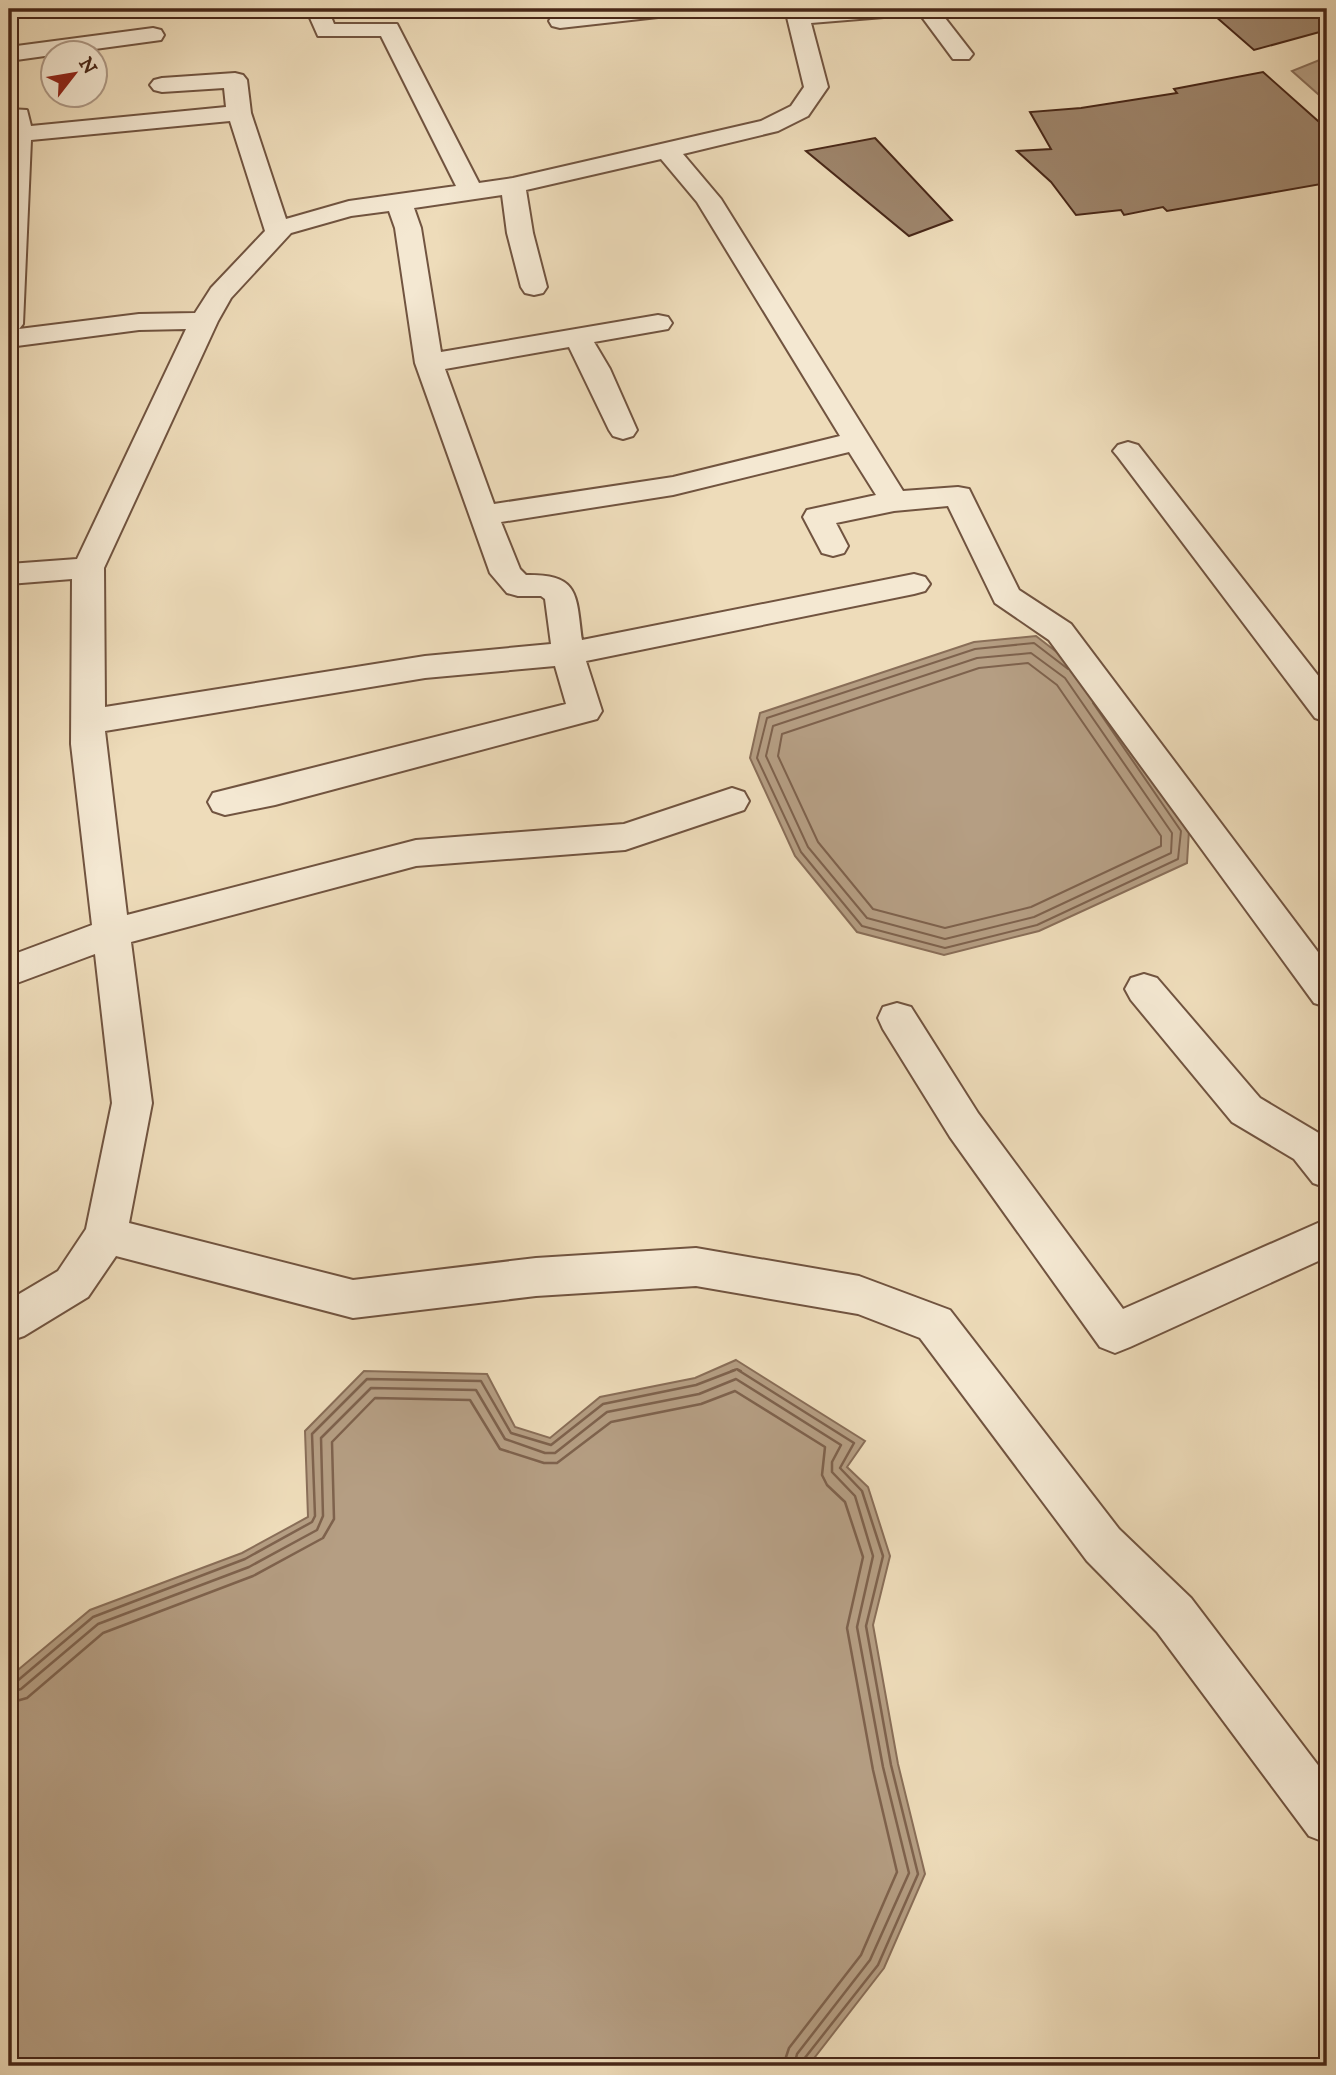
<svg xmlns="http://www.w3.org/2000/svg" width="1336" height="2075" viewBox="0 0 1336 2075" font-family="'IM FELL DW Pica',serif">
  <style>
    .water { fill: #b59e83; stroke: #896e58; stroke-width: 2 }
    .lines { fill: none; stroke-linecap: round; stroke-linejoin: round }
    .shore-far1 { stroke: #7e624d; stroke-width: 2 }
    .shore { stroke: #7e624d; stroke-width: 2.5 }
    .building { fill: #9e856c; stroke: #472617; stroke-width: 2 }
    .minor-casing { stroke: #715440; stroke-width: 4 }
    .minor { fill: #f4e8d2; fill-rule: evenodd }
  </style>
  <rect width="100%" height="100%" fill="#eedcba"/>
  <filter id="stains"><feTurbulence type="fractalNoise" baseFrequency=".00286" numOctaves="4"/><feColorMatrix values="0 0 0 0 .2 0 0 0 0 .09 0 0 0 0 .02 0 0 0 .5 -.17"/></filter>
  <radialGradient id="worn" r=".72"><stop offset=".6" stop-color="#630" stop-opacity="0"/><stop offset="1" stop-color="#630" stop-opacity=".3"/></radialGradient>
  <!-- water -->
  <g class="water">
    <path d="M1327,57V102L1292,71Z"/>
    <path d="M1036,636L1076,667L1189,830L1187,863L1039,931L944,955L857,932L795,856L750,758L760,713L974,642Z"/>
    <path d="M736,1360L865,1441L847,1467L868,1487L890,1556L873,1625L898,1764L925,1874L884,1968L808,2066H9V1692L13,1674L90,1610L242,1553L308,1517L305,1431L364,1371L487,1374L515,1427L550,1438L600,1397L695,1378Z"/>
  </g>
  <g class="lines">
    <!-- shore-far1 -->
    <g class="shore-far1">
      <path d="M1031,653L1065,678L1172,833L1171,853L1034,917L945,939L867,918L808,847L766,756L773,726L977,658Z"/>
      <path d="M1028,663L1057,685L1161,836V846L1031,907L945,928L873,909L818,842L778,756L782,734L979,668Z"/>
      <path d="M1068,669L1034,643L975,649L767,718L757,758L801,852L862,926L945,948L1037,925L1178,859L1181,831L1093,703"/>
      <path d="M731,1371L737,1369L741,1371"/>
    </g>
    <!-- shore -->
    <g class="shore">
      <path d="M738,1370L854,1443L840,1468L862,1491L883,1556L866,1626L891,1765L918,1874L878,1965L804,2059L803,2066"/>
      <path d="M9,1684L16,1682L93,1617L245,1559L312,1522L315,1516L312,1434L367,1379L481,1381L511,1433L551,1445L603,1404L696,1385L735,1370"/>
      <path d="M9,1693L21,1689L98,1624L249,1567L317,1530L323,1516L321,1438L371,1388L476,1390L505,1439L545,1453H555L607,1412L699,1394L736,1379L841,1445L832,1462V1472L855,1496L873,1556L857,1627L883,1767L909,1873L870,1960L797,2054L794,2066"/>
      <path d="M9,1703L27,1698L103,1633L253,1576L323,1538L334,1519L332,1442L375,1398L470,1400L500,1449L544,1463H557L611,1422L701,1404L735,1391L825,1447L822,1475L827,1485L845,1502L863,1557L847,1628L873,1770L897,1872L861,1955L789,2048L783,2066"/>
    </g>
  </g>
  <!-- building -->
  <g class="building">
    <path d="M1207,9H1327V30L1254,50Z"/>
    <path d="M1263,72L1327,129V183L1167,211L1163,207L1124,215L1121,210L1076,215L1051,182L1017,151L1051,149L1030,112L1081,108L1177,93L1174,89Z"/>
    <path d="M875,138L952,220L909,236L806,151Z"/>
  </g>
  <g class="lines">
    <defs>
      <g id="minor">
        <path d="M306,9H328L334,24H397L479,183L513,178L761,121L791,106L804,87L785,9H907L904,14L896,16L811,23L828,87L808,116L778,131L683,154L721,199L903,491L958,487L969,489L1019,590L1071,624L1327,964V1007L1314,1003L1049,640L995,603L948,506L894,511L836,523L848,546L844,553L833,556L822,553L803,517L807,510L876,495L849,452L673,495L501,522L520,569L526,575C580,574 576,595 582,640L914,574L925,577L930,584L925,591L914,594L586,661L602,711L597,719L275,805L225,815L213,811L208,802L213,793L566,704L555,666L425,678L105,731L127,915L416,840L624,824L732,788L744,792L749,801L744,810L625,850L416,866L131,942L152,1103L129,1223L353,1280L536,1258L696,1248L859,1276L950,1310L1119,1529L1191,1598L1327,1777V1843L1309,1836L1157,1632L1087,1561L920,1338L858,1314L696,1286L536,1296L353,1318L116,1256L88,1297L24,1336L9,1341V1300L58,1271L86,1229L112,1103L95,954L9,986V956L92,925L71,744L72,579L9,584V564L77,559L186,329L139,330L9,347V109L27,110L31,126L226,107L224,88L162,92L154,90L150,85L154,80L162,78L235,73L243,75L247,80L251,113L286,219L349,201L456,186L381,36H318ZM230,121L265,231L211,288L195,313L139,314L19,329L23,324L31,140ZM661,159L697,202L840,436L673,477L494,504L445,369L569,347L609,430L613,436L623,439L633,436L637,430L610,369L594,342L668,329L672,323L668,317L658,315L441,352L421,228L414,208L502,195L507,233L521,287L525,293L534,295L543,293L547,287L533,233L526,190ZM389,211L395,228L415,363L490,573L507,593L518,596H541L545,599L551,644L425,656L105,707L104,568L218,321L231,298L291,233L351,216Z"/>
        <path d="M609,9H678L675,14L667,16L560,28L552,26L549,21L552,16Z"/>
        <path d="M916,9H938L973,54L969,59H953Z"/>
        <path d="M153,28L161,30L164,35L161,40L73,52H52V55L9,61V47Z"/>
        <path d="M1128,442L1138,445L1327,687V722L1315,718L1118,457L1113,451L1118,445Z"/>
        <path d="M1144,974L1157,978L1260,1098L1322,1135L1327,1141V1188L1313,1183L1294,1159L1232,1122L1131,1000L1125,989L1131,978Z"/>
        <path d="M897,1003L911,1007L978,1113L1123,1309L1327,1219V1257L1130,1347L1115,1353L1100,1347L950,1137L883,1029L878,1018L883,1007Z"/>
      </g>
    </defs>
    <!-- minor casing -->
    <use href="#minor" class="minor-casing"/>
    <!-- minor -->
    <use href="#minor" class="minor"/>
  </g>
  <!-- margin -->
  <rect width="1336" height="2075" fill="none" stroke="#eedcba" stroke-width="35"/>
  <rect x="10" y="10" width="1315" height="2054" fill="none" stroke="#472617" stroke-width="3.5"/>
  <rect x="18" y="18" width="1301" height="2040" fill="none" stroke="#472617" stroke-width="2"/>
  <!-- north arrow -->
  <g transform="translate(74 74) rotate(59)"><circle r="33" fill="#f4e8d2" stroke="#af9a87" stroke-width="2"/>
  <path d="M0-5L12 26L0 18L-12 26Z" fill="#8f2418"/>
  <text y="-10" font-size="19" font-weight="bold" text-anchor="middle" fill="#472617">N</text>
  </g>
  <rect width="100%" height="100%" filter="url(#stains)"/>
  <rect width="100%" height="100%" fill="url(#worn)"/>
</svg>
